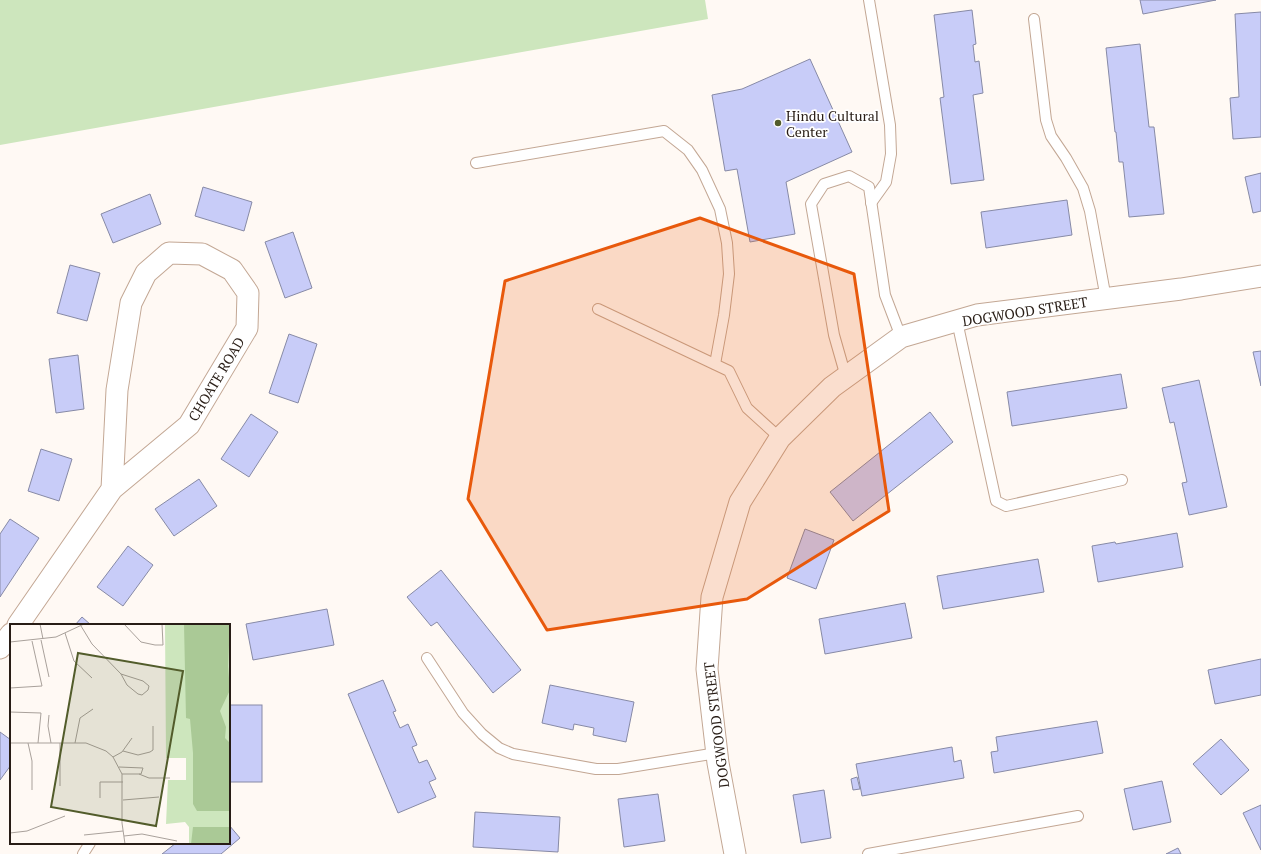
<svg xmlns="http://www.w3.org/2000/svg" width="1261" height="854" viewBox="0 0 1261 854" font-family="'PT Serif',serif">
  <style>
    .green { fill: #cde6bd }
    .building { fill: #c8ccf8; stroke: #878aa6 }
    .lines { fill: none; stroke-linecap: round; stroke-linejoin: round }
    .service-casing { stroke: #c3a794; stroke-width: 12 }
    .minor-casing { stroke: #c3a794; stroke-width: 23 }
    .service { stroke: #fff; stroke-width: 10 }
    .minor { stroke: #fff; stroke-width: 21 }
    .marked { fill: #e8590c; fill-opacity: 0.2; stroke: #e8590c; stroke-width: 3; stroke-linejoin: round }
    .poi-dot { fill: #525c2b; stroke: #fff; stroke-width: 1.5 }
    .labels { text-anchor: middle; dominant-baseline: central; stroke-width: 3.5; stroke-linejoin: round; paint-order: stroke }
    .poi-label { font-size: 14px; fill: #281d16; stroke: #fff; text-anchor: start }
    .street-label { font-size: 14px; fill: #281d16; stroke: #fff }
    .inset-road { fill: none; stroke: #a9a19b; stroke-width: 1 }
    .view { fill: #525c2b; fill-opacity: 0.15; stroke: #525c2b; stroke-width: 2 }
    .inset-edge { fill: none; stroke: #281d16; stroke-width: 2 }
  </style>
  <rect width="100%" height="100%" fill="#fff9f4"/>
  <!-- green -->
  <path class="green" d="M0,0H705L708,19L0,145Z"/>
  <!-- building -->
  <g class="building">
    <path d="M1140,0H1216L1143,14Z"/>
    <path d="M972,10L976,44L973,45L975,62L979,61L983,93L973,95L984,180L951,184L940,98L944,97L934,15Z"/>
    <path d="M1261,12V137L1233,139L1230,98L1239,97L1235,14Z"/>
    <path d="M1140,44L1149,127H1154L1164,214L1129,217L1123,162H1119L1116,132H1115L1106,48Z"/>
    <path d="M810,59L852,152L786,182L795,234L750,242L737,169L725,171L712,95L742,89Z"/>
    <path d="M1261,173V211L1253,213L1245,177Z"/>
    <path d="M203,187L252,202L244,231L195,216Z"/>
    <path d="M150,194L161,224L113,243L101,214Z"/>
    <path d="M1067,200L1072,235L986,248L981,212Z"/>
    <path d="M293,232L312,288L285,298L265,242Z"/>
    <path d="M70,265L100,273L87,321L57,313Z"/>
    <path d="M289,334L317,344L298,403L269,393Z"/>
    <path d="M1261,351V386L1253,352Z"/>
    <path d="M78,355L84,409L56,413L49,359Z"/>
    <path d="M1121,374L1127,408L1012,426L1007,392Z"/>
    <path d="M1199,380L1227,507L1189,515L1182,483L1187,482L1174,422L1170,423L1162,388Z"/>
    <path d="M930,412L953,442L853,521L830,492Z"/>
    <path d="M251,414L278,432L249,477L221,459Z"/>
    <path d="M41,449L72,459L59,501L28,491Z"/>
    <path d="M199,479L217,506L174,536L155,509Z"/>
    <path d="M10,519L39,538L0,597V534Z"/>
    <path d="M805,529L834,540L816,589L787,578Z"/>
    <path d="M1177,533L1183,567L1098,582L1092,546L1115,542L1116,544Z"/>
    <path d="M128,546L153,565L123,606L97,587Z"/>
    <path d="M1038,559L1044,592L943,609L937,576Z"/>
    <path d="M441,570L521,670L493,693L437,622L431,626L407,597Z"/>
    <path d="M905,603L912,638L825,654L819,619Z"/>
    <path d="M327,609L334,645L253,660L246,624Z"/>
    <path d="M82,617L91,625H75Z"/>
    <path d="M1261,659V695L1215,704L1208,670Z"/>
    <path d="M383,680L396,711L393,712L400,728L408,724L417,745L412,747L419,763L427,760L436,779L429,782L436,797L398,813L348,694Z"/>
    <path d="M550,685L634,702L626,742L593,735L594,728L574,724L573,730L542,723Z"/>
    <rect x="229" y="705" width="33" height="77"/>
    <path d="M1097,721L1103,753L994,773L991,752L998,751L996,737Z"/>
    <path d="M0,732L11,740V765L0,780Z"/>
    <path d="M1221,739L1249,770L1221,795L1193,764Z"/>
    <path d="M952,747L954,762L961,760L964,778L862,796L856,764Z"/>
    <path d="M857,777L860,789L853,790L851,779Z"/>
    <path d="M1162,781L1171,822L1133,830L1124,789Z"/>
    <path d="M824,790L831,838L801,843L793,795Z"/>
    <path d="M658,794L665,841L624,847L618,799Z"/>
    <path d="M1261,805V850L1243,813Z"/>
    <path d="M475,812L560,817L558,852L473,847Z"/>
    <path d="M229,825L240,838L221,854H162L176,843H229Z"/>
    <path d="M1178,848L1181,854H1166Z"/>
  </g>
  <g class="lines">
    <defs>
      <g id="service">
        <path d="M869,0L890,125L891,154L886,182L871,203"/>
        <path d="M1034,19L1046,120L1051,136L1066,158L1083,188L1090,211L1106,299"/>
        <path d="M476,163L664,131L688,150L702,170L720,209L727,243L729,274L724,315L715,364"/>
        <path d="M598,309L729,371L747,408L780,438"/>
        <path d="M957,321L996,501L1006,506L1122,480"/>
        <path d="M846,377L834,335L811,204L824,184L849,176L869,187L885,295L901,337"/>
        <path d="M427,658L463,713L482,734L499,748L513,754L596,769H618L717,753"/>
        <path d="M83,854L90,843"/>
        <path d="M868,854L1078,816"/>
      </g>
      <g id="minor">
        <path d="M18,625L112,489L189,425L247,328L248,293L232,270L202,254L169,253L146,273L131,303L117,390L112,489"/>
        <path d="M0,648L11,634"/>
        <path d="M735,854L718,763L707,669L712,597L740,502L780,438L832,387L901,337L977,315L1181,289L1261,276"/>
      </g>
    </defs>
    <!-- service casing -->
    <use href="#service" class="service-casing"/>
    <!-- minor casing -->
    <use href="#minor" class="minor-casing"/>
    <!-- service -->
    <use href="#service" class="service"/>
    <!-- minor -->
    <use href="#minor" class="minor"/>
  </g>
  <!-- marked area -->
  <path class="marked" d="M700,218L854,274L889,511L747,599L547,630L468,499L505,281Z"/>
  <!-- markers -->
  <circle class="poi-dot" cx="778" cy="123" r="4"/>
  <g class="labels">
    <!-- poi labels -->
    <g class="poi-label">
      <text x="786" y="115">Hindu Cultural<tspan x="786" dy="16">Center</tspan></text>
    </g>
    <!-- street labels -->
    <g class="street-label">
      <text transform="translate(1025 311) rotate(-9)">DOGWOOD STREET</text>
      <text transform="translate(216 379) rotate(-59)">CHOATE ROAD</text>
      <text transform="translate(716 725) rotate(-97)">DOGWOOD STREET</text>
    </g>
  </g>
  <!-- overview -->
  <g transform="translate(10 624)">
    <rect width="220" height="220" fill="#fff9f4"/>
    <path d="M155,0H220V220H179V203L175,198L156,200L158,156H176V134H156Z" fill="#cde6bd"/>
    <path d="M174,0H220L218,42L220,66L210,87L216,103L215,114L220,119V187H187L183,180V129L180,95L176,94ZM183,203H220V220H181Z" fill="#aac996"/>
    <path class="inset-road" d="M30,0L33,15M114,0L131,18L145,21H153L152,0M71,2L82,20L111,50L117,61L128,70L132,71L138,66L139,62L133,57L111,50M55,9L64,37L82,54M31,16L39,53M0,18L46,13L74,0M0,64L32,62L22,17M0,88L31,89L28,119M39,91L38,102L41,119M0,119H76L96,127L103,133L112,150V199L115,220M18,119L22,137V166M50,119V162M65,119L70,94L83,85M113,127L128,131L140,128L143,126V102M103,133L112,128L122,114M109,143L133,144L131,150H112M129,150L139,154H160M90,174V158H113M113,176L149,173M0,209L17,207L55,192M74,211L113,207M114,212L132,210L167,217"/>
    <path class="view" d="M68,29L173,47L146,202L41,183Z"/>
    <rect width="220" height="220" class="inset-edge"/>
  </g>
</svg>
